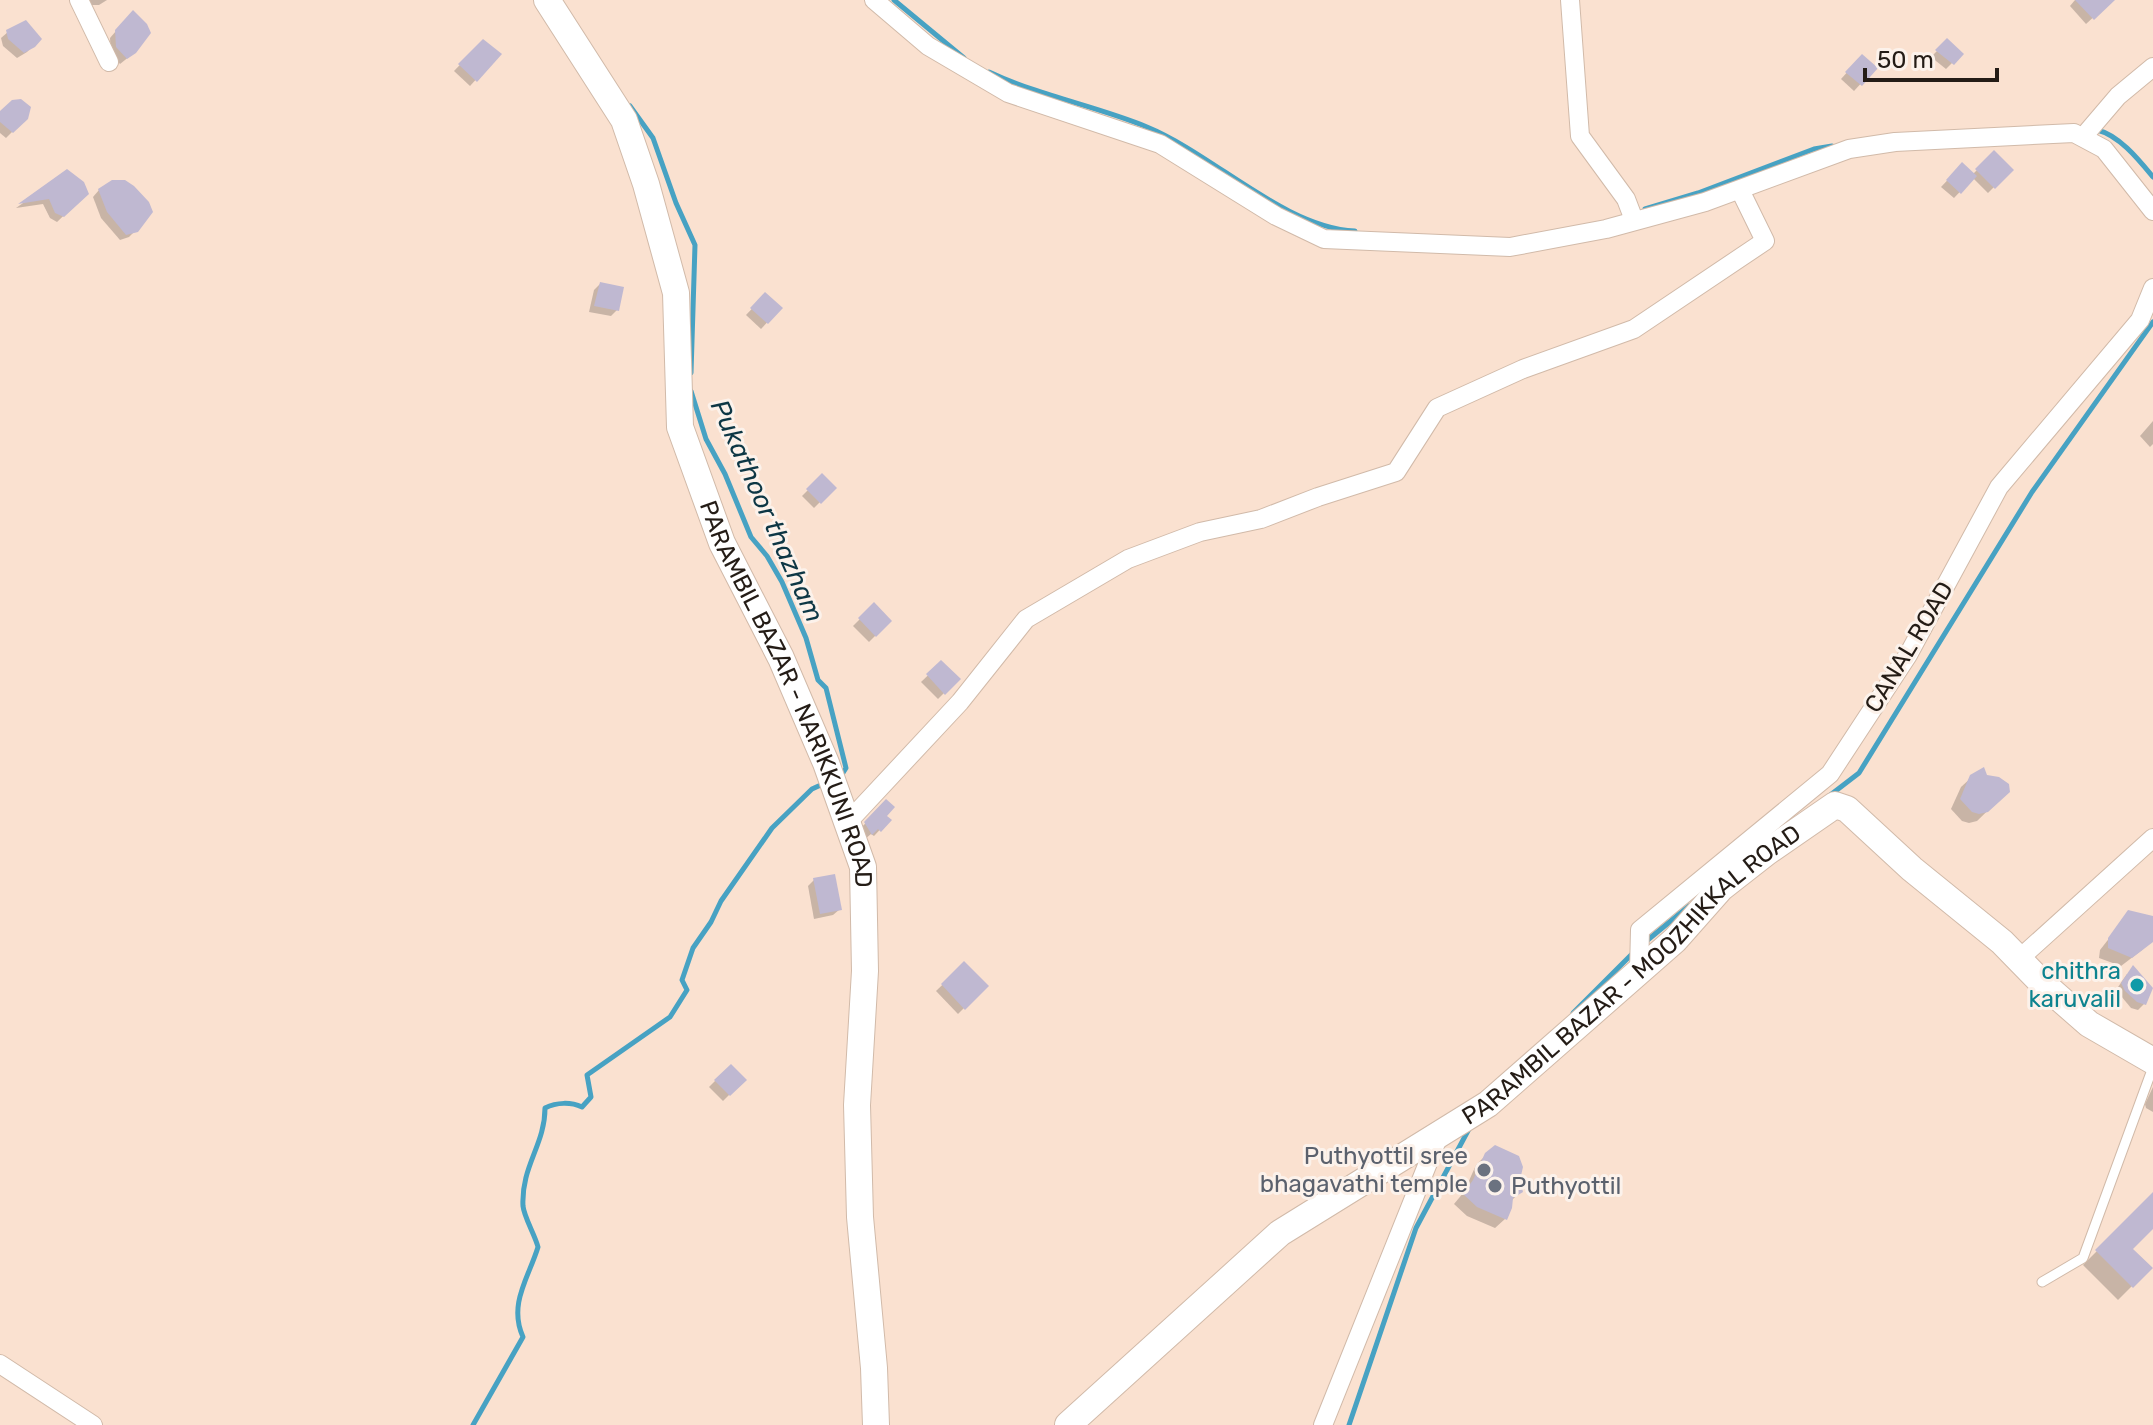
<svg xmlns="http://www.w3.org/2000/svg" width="2153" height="1425" viewBox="0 0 2153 1425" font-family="Rubik,sans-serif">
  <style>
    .shadow { fill: #0003 }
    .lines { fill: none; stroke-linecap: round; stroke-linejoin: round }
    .stream { stroke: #47a2c3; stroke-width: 5 }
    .building { fill: #bfb8d1 }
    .service-casing { stroke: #d1baa9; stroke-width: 11 }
    .minor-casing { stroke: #d1baa9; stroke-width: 20 }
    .secondary-casing { stroke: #d1baa9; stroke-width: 28 }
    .service { stroke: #fff; stroke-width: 9 }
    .minor { stroke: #fff; stroke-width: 18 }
    .secondary { stroke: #fff; stroke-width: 26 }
    .culture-dot { fill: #0f9aa8; stroke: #fcf2eb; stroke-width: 3 }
    .worship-dot { fill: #6b7280; stroke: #fcf2eb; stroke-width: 3 }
    .labels { text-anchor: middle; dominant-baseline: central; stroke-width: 6; stroke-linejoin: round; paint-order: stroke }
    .street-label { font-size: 24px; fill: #241c16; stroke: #fcf2eb }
    .culture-label { font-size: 24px; fill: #0d838f; stroke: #fcf2eb; text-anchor: end }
    .worship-label { font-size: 24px; fill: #5b616d; stroke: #fcf2eb; text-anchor: end }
    .water-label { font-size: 26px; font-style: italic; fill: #0d3745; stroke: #fcf2eb }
  </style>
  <rect width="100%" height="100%" fill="#fae1d0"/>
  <!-- shadow -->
  <g class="shadow">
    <path d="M85,0H107L99,5H87Z"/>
    <path d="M2075,0H2112L2086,24L2070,6Z"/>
    <path d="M122,24L135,52L120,64L111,54L110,38Z"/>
    <path d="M8,32L39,39L27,52L17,58L3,46L1,38Z"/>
    <path d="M483,41L499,54L470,86L454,71Z"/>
    <path d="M1947,41L1961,54L1946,69L1931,57Z"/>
    <path d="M1862,56L1875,68L1854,91L1841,79Z"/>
    <path d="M0,114L26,118L6,138L0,133Z"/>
    <path d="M1994,153L2011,170L1988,193L1973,178L1954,198L1941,187L1962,165L1973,174Z"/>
    <path d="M67,172L86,194L57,222L50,218L43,204L16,208Z"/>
    <path d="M99,190L147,219L129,237L120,240L101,218L93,197Z"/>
    <path d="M600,284L617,310L611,316L589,312L594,290Z"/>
    <path d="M765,295L780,308L761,329L746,315Z"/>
    <path d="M2153,421V444L2150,447L2140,436Z"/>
    <path d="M822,476L834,488L814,508L802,496Z"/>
    <path d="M874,605L890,621L869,642L853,626Z"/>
    <path d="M941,663L958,679L938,699L921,682Z"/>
    <path d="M1972,777H1985L2008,791L1977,821L1969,823L1962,821L1951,809L1961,787Z"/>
    <path d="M886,802L884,816L889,820L874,836L871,834L865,839L859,830Z"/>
    <path d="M814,880L840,909L833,915L814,919L808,886Z"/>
    <path d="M2129,913L2153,919V938L2142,950L2121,966L2099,958L2100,950Z"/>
    <path d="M964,964L986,986L958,1014L936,991Z"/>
    <path d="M2127,974L2144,1004L2138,1010L2131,1008L2116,990Z"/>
    <path d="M730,1066L744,1080L723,1101L709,1087Z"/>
    <path d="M2153,1087V1112L2146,1108L2145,1104Z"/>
    <path d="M1486,1155L1518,1180L1521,1191L1511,1201L1505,1219L1495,1228L1467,1216L1454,1204L1464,1192L1476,1165Z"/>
    <path d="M2153,1195V1226L2130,1249L2150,1268L2118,1300L2083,1265Z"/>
  </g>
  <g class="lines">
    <!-- stream -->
    <g class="stream">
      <path d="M894,0L964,58"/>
      <path d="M989,72C1040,96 1096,106 1147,127C1213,154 1285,228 1355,231"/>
      <path d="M630,106L653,138L676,203L695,245L691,373"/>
      <path d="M2097,130C2119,135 2139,160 2153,177"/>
      <path d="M1645,209L1698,193L1814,149L1832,146"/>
      <path d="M691,391L706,439L725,474L751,537L767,556L782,582L806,638L818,680L826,688L846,768L841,776"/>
      <path d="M1829,796L1859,773L2032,492L2153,322"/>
      <path d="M1644,943L1689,906"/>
      <path d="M1573,1013L1634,952"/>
      <path d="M473,1425L523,1337C508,1304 529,1277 538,1247C535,1235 524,1217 523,1206C521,1166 545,1145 545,1108C557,1102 571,1102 582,1107L591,1097L587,1075L670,1017L687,990L682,980L693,948L711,922L721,901L772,828L812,789L823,784"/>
      <path d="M1349,1425L1416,1228L1470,1127"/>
    </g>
  </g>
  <!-- building -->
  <g class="building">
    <path d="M2075,0H2115L2094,20Z"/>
    <path d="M133,10L147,24L151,33L136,53L127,59L116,47L115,30Z"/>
    <path d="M26,20L42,39L35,47L24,53L8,39L6,30Z"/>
    <path d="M1947,38L1964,54L1954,65L1935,50Z"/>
    <path d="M483,39L502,54L477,82L458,64Z"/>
    <path d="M1862,54L1878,68L1862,86L1845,72Z"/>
    <path d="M21,99L31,107L28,119L13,133L0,122V111L12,100Z"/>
    <path d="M1994,150L2014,170L1995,189L1975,169Z"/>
    <path d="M1962,162L1977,176L1961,194L1946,180Z"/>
    <path d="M67,169L84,182L89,194L64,217L55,213L49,199L18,204Z"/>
    <path d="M112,180H125L134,186L149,202L153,212L138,232L126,235L107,212L98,189Z"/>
    <path d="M600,282L624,287L619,311L594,306Z"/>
    <path d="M765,292L783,308L768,324L750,308Z"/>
    <path d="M822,473L837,488L821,504L806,489Z"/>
    <path d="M874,602L892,621L876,637L858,618Z"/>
    <path d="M941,660L961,679L945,695L926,674Z"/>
    <path d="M1984,767L1987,775L1999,777L2009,784L2010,792L1988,812L1979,814L1972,812L1960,799L1970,775Z"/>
    <path d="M886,799L895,807L887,816L892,820L881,832L878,829L872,835L864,822Z"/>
    <path d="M835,874L842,910L820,914L813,878Z"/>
    <path d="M2128,910L2153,916V942L2132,958L2108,948V938Z"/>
    <path d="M964,961L989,986L965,1010L941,984Z"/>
    <path d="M2133,965L2153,988L2146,1005L2137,1002L2125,991L2121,983Z"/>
    <path d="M731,1064L747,1080L730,1096L714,1080Z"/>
    <path d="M1495,1145L1519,1156L1523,1167L1520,1180L1523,1192L1513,1198L1512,1208L1507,1220L1477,1207L1463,1194L1473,1180L1485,1153Z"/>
    <path d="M2153,1192V1229L2133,1249L2153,1268L2133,1288L2095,1250Z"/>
  </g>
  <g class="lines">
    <defs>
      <path id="service" d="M2042,1282L2083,1258L2153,1067"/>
      <g id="minor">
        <path d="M79,0L109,62"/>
        <path d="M874,0L928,46L1008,93L1160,144L1276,216L1324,239L1510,247L1606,229L1705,202L1849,149L1895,142L2074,133L2104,149L2153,211"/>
        <path d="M1570,0L1580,136L1626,199L1634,220"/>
        <path d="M2083,137L2118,96L2153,67"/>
        <path d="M847,823L960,702L1026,619L1128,559L1200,532L1261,519L1318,497L1396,472L1437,408L1523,369L1634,329L1765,241L1740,190"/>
        <path d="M2019,959L2153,838"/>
        <path d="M1639,971L1640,930L1830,774L1908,655L1999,487L2140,320L2153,288"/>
        <path d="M0,1364L93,1425"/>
        <path d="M1323,1425L1440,1133"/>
      </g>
      <g id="secondary">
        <path id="s1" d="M547,0L624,120L646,184L676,293L680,427L722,543L781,658L826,763L863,867L865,971L857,1105L860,1217L874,1368L876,1425"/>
        <path id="s2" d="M1068,1425L1280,1233L1488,1104L1675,940L1721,888L1767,852L1835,805L1847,809L1912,869L2002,942L2041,982L2089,1024L2153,1061"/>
      </g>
    </defs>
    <!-- service casing -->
    <use href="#service" class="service-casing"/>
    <!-- minor casing -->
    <use href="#minor" class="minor-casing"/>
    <!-- secondary casing -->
    <use href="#secondary" class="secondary-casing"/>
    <!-- service -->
    <use href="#service" class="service"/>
    <!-- minor -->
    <use href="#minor" class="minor"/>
    <!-- secondary -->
    <use href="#secondary" class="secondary"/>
  </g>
  <!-- markers -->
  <circle class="culture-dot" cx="2137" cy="985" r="8"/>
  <g class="worship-dot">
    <circle cx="1484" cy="1170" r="8"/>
    <circle cx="1495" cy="1186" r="8"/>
  </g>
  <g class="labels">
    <!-- street labels -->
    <g class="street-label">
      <text transform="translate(1909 647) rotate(-59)">CANAL ROAD</text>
      <text stroke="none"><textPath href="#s1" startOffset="746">PARAMBIL BAZAR - NARIKKUNI ROAD</textPath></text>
      <text stroke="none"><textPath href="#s2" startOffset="724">PARAMBIL BAZAR - MOOZHIKKAL ROAD</textPath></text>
    </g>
    <!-- culture labels -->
    <g class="culture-label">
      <text x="2121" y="971">chithra<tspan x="2121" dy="28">karuvalil</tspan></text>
    </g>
    <!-- worship labels -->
    <g class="worship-label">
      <text x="1468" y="1156">Puthyottil sree<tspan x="1468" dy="28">bhagavathi temple</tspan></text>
      <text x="1511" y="1186" text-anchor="start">Puthyottil</text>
    </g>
    <!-- water labels -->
    <g class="water-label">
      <text transform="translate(767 511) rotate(66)">Pukathoor thazham</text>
    </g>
  </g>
  <!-- scale -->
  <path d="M1865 68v12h132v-12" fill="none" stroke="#241c16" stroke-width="4"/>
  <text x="1877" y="68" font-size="24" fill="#241c16" stroke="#fcf2eb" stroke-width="6" paint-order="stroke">50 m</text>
</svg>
